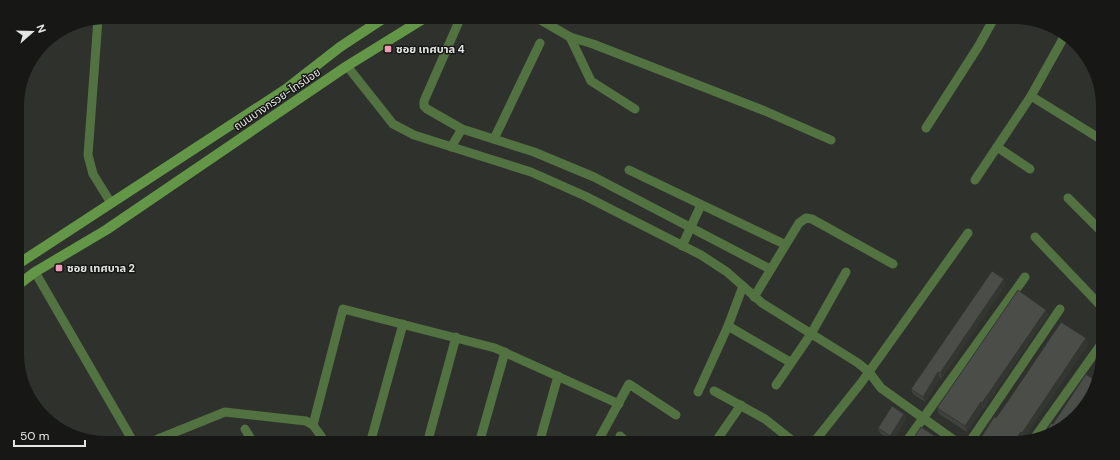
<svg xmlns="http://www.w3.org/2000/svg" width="1120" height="460" viewBox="0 0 1120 460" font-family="'DM Sans','Noto Sans Thai',sans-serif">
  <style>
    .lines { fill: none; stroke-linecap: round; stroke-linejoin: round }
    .street { stroke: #527241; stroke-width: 9 }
    .secondary { stroke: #639747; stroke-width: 10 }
    .wall { fill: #40423e }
    .shaded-wall { fill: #343632 }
    .building { fill: #4a4d48; stroke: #343632 }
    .poi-dot { fill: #f09ab6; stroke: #171816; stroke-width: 1.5 }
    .labels { text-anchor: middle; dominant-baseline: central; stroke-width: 3; stroke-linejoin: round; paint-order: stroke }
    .poi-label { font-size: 11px; font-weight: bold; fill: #e4e6e3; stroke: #171816; text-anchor: start }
    .street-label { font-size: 11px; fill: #e4e6e3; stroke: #171816 }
  </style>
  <rect width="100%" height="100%" fill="#2e312c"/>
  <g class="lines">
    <!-- street -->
    <g class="street">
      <path d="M98,19L88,155L93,174L111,203"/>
      <path d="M460,19L424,101V106L427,109L462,129L534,152L594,177L770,269"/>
      <path d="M539,19L570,37L593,44L765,111L831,140"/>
      <path d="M570,37L591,81L635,109"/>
      <path d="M347,66L393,124L414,135L531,172L585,196L701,255L727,272L762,303L858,363L869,372L881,388L958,443"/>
      <path d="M1031,96L1102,140"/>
      <path d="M926,128L978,47L992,22"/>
      <path d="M494,139L540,43"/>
      <path d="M451,147L462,129"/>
      <path d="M997,147L1030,169"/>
      <path d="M629,170L784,244"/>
      <path d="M975,180L1031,96L1064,37"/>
      <path d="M1068,198L1100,230"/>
      <path d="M1035,237L1099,304"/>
      <path d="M682,246L701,205"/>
      <path d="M35,272L131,438"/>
      <path d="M754,297L799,223L806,218L812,219L893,264"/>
      <path d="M728,326L790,362"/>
      <path d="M776,385L811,334L846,272"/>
      <path d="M714,391L765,419L794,442"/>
      <path d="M698,392L728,326L743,286"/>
      <path d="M313,425L343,309L495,348L619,404"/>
      <path d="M245,429L251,439"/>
      <path d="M620,436L625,441"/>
      <path d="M1035,437L1099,347"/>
      <path d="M158,439L225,412L306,421L313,425L323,439"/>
      <path d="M371,440L403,324"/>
      <path d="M428,440L456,337"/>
      <path d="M480,440L505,352"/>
      <path d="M540,440L558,376"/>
      <path d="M598,441L629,384L676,415"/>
      <path d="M716,441L741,405"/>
      <path d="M814,442L861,383L968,233"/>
      <path d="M906,442L1025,277"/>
      <path d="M969,443L1060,309"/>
    </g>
    <!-- secondary -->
    <g class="secondary">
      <path d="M18,264L286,89L340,47L384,18"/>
      <path d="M18,285L35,272L106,230L347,66L423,19"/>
    </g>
  </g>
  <!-- wall -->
  <g class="wall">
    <path d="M1006,284L942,378H940L925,402L913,394L911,389Z"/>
    <path d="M1046,310L1048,315L984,408H983L967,432L939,414L937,408Z"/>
    <path d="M1086,338L1088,344L1024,438L1023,437L1019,443H981L980,439L996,418Z"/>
    <path d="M904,414L906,419L892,441L880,433L878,428Z"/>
  </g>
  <!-- shaded-wall -->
  <g class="shaded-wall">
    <path d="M1004,279L1006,284L942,378L940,373Z"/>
    <path d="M1046,310L1048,315L984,408L982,403Z"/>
    <path d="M1086,338L1088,344L1024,438L1022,433Z"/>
    <path d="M938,372L940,378L925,402L923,397Z"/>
    <path d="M981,402L983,408L967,432L965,426Z"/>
    <path d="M904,414L906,419L892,441L890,436Z"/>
    <path d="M1021,432L1023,437L1019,443H1013Z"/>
  </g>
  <!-- building -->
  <g class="building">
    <path d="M992,271L1004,279L940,373L938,372L923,397L911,389Z"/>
    <path d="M1018,290L1046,310L982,403L981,402L965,426L937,408Z"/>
    <path d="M1061,322L1086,338L1022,433L1021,432L1013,443H986L980,439L994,417L996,418L1012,395Z"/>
    <path d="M1086,374L1098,383L1068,425L1044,434L1051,423L1053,424Z"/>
    <path d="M892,406L904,414L890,436L878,428Z"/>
    <path d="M921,427L944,442H911Z"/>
  </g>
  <!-- markers -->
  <g class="poi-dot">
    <rect x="384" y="45" width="8" height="8" rx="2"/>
    <rect x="55" y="264" width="8" height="8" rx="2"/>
  </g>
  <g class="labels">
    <!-- poi labels -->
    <g class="poi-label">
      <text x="396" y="49">ซอย เทศบาล 4</text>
      <text x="67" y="268">ซอย เทศบาล 2</text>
    </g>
    <!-- street labels -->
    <g class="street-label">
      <text transform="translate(277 99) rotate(-34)">ถนนบางกรวย-ไทรน้อย</text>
    </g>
  </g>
  <!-- crop -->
  <path d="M0 0H1120V460H0ZM106 24H1014A82 82 0 0 1 1096 106V354A82 82 0 0 1 1014 436H106A82 82 0 0 1 24 354V106A82 82 0 0 1 106 24Z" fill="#171816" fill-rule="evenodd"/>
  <!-- north arrow -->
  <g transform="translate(32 32) rotate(70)" stroke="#171816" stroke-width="3" paint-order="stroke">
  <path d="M0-3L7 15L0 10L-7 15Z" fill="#e4e6e3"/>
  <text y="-6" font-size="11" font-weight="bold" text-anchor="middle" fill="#e4e6e3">N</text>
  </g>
  <!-- scale -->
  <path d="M14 440v6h71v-6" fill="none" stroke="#e4e6e3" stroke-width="2"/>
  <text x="20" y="440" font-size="12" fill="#e4e6e3" stroke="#171816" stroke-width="3" paint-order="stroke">50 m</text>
</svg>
